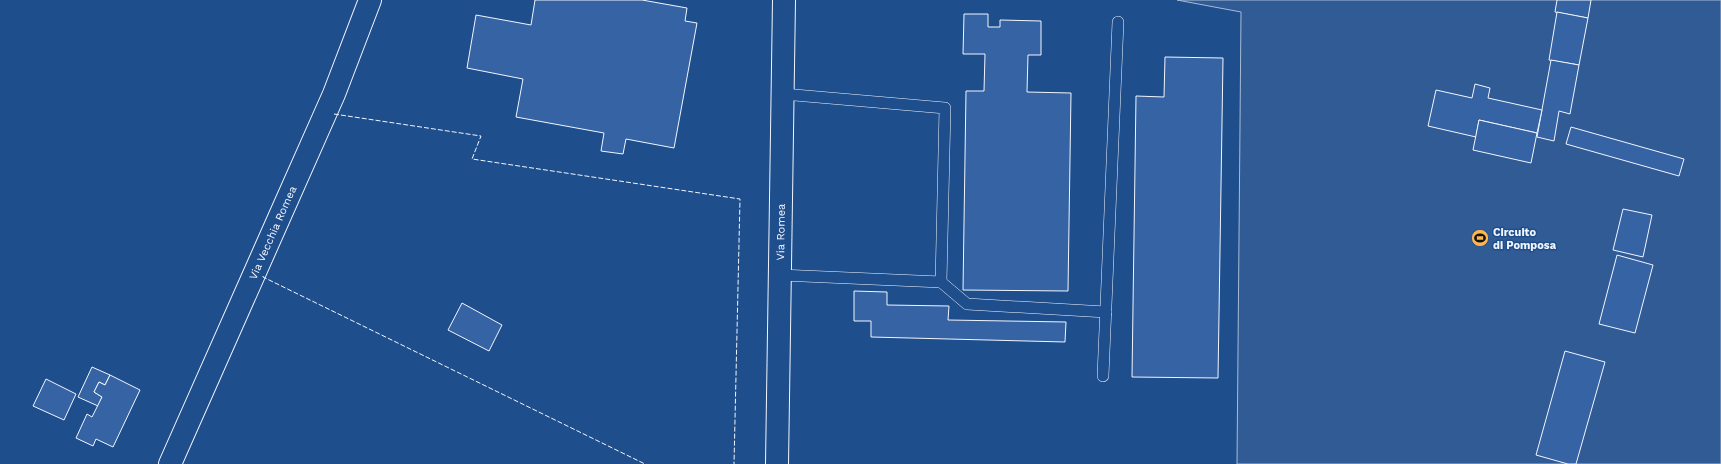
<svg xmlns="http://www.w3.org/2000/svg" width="1721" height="464" viewBox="0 0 1721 464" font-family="'Work Sans',sans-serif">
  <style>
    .built { fill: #305b95; stroke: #a8bbd7 }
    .building { fill: #3563a3; stroke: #f2f6ff }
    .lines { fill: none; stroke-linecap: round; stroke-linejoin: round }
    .lane-casing { stroke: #f2f6ff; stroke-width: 12 }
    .street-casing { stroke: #f2f6ff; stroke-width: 24 }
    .primary-casing { stroke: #f2f6ff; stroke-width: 24 }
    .lane { stroke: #1f4e8c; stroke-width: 11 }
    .street { stroke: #1f4e8c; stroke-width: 22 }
    .primary { stroke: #1f4e8c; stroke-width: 22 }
    .fence { stroke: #f2f6ff; stroke-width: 1; stroke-dasharray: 5 2; stroke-linecap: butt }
    .labels { text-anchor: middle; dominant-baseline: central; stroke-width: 3; stroke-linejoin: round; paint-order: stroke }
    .street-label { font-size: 11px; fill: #f2f6ff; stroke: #1f4e8c }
    .poi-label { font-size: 11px; font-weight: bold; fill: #f2f6ff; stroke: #1f4e8c; text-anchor: start }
  </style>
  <rect width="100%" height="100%" fill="#1f4e8c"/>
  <!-- built -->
  <path class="built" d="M1177,0H1721V464H1237L1241,12Z"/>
  <!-- building -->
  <g class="building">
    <path d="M535,0H642L687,8L685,21L697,23L674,148L626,139L623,154L601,151L604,133L516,117L523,79L467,68L476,15L531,25Z"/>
    <path d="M1557,0H1591L1588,18L1555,12Z"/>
    <path d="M1557,12L1588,18L1579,65L1549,60Z"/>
    <path d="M964,14H988V27H1000V20L1041,21V55H1028L1027,92L1071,93L1068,291L963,290L966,91H984L985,54H963Z"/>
    <path d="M1165,57L1223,58L1218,378L1132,377L1136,96L1164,97Z"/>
    <path d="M1551,60L1579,65L1570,114L1559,111L1554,141L1537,137Z"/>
    <path d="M1475,84L1490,88L1488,98L1542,110L1537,133L1479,120L1476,137L1428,126L1436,90L1472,98Z"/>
    <path d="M1479,120L1537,133L1531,163L1473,150Z"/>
    <path d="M1571,127L1684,159L1679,176L1566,144Z"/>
    <path d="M1623,209L1652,215L1643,257L1613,250Z"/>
    <path d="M1617,255L1653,265L1635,333L1599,324Z"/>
    <path d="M854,291L887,292V305L949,306L948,320L1066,322L1065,342L871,337V321H854Z"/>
    <path d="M462,303L502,325L489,351L448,330Z"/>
    <path d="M1565,351L1605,362L1576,464H1568L1536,455Z"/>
    <path d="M92,367L110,375L105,385L99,382L94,392L102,397L98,406L78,397Z"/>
    <path d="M110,375L140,390L113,447L96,439L93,446L76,438L87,414L92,417L102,397L94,392L99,382L105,385Z"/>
    <path d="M46,379L76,394L64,420L33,406Z"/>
  </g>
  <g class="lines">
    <defs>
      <g id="lane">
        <path d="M780,275L941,282L945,108L783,94"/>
        <path d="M941,282L967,304L1106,312"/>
        <path d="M1103,376L1118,22"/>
      </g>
      <g id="street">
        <path id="s1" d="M170,464L334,94L370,0"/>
      </g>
      <g id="primary">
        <path id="s2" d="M777,464L784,0"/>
      </g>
    </defs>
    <!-- lane casing -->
    <use href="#lane" class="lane-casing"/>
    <!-- street casing -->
    <use href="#street" class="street-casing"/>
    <!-- primary casing -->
    <use href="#primary" class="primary-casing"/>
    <!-- lane -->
    <use href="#lane" class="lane"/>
    <!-- street -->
    <use href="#street" class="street"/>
    <!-- primary -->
    <use href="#primary" class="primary"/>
    <!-- fence -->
    <g class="fence">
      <path d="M334,114L481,136L472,159L740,199L734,464"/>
      <path d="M263,276V277L645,464"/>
    </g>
  </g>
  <!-- icons -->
  <defs>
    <symbol id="stadium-disc" viewBox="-11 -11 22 22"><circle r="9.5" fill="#ffb74d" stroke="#1f4e8c"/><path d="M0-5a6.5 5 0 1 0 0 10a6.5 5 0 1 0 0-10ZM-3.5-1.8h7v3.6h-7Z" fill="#111"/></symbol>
  </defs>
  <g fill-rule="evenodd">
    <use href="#stadium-disc" x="1470" y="228" width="20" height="20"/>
  </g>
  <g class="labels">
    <!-- street labels -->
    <g class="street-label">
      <text stroke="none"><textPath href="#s2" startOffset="232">Via Romea</textPath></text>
      <text stroke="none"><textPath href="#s1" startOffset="253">Via Vecchia Romea</textPath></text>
    </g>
    <!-- poi labels -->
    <g class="poi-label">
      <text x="1493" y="232">Circuito<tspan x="1493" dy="13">di Pomposa</tspan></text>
    </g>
  </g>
</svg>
